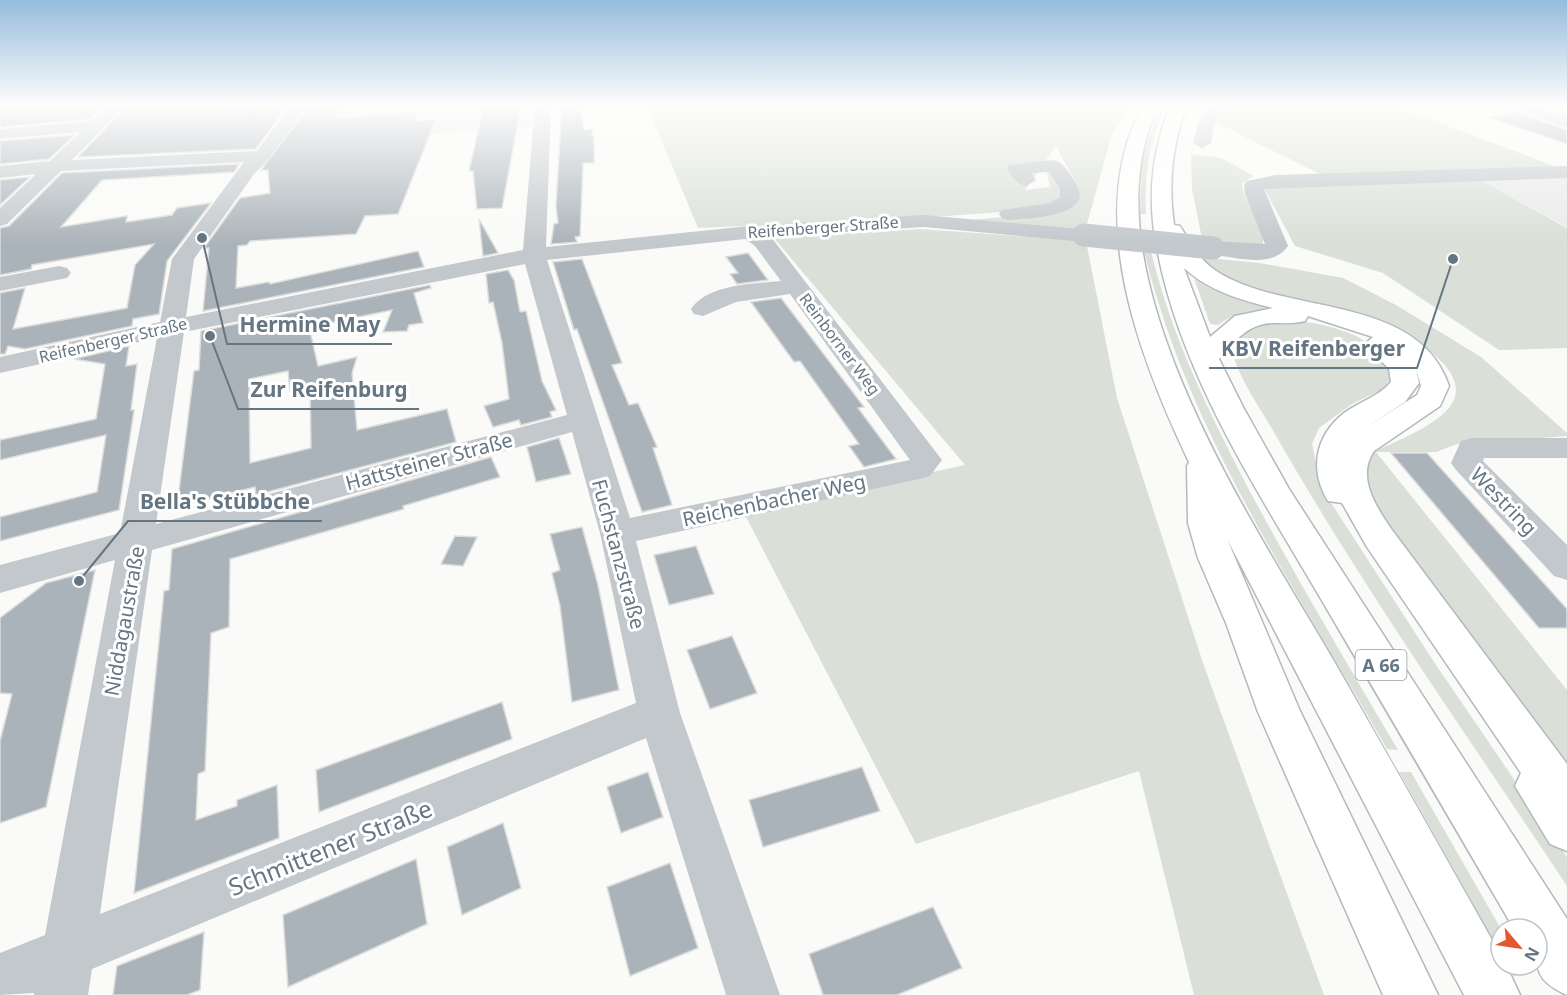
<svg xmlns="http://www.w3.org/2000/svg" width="1567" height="995" viewBox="0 0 1567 995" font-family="'Noto Sans',sans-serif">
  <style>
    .built { fill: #e8e9e9 }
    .green { fill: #dadfd7 }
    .building { fill: #aab3b9; stroke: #dcdcda; stroke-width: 1.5; fill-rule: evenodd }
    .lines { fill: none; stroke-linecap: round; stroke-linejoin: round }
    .highway-casing { stroke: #b4b9bd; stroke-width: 3 }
    .minor { fill: #c3c8cc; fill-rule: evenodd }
    .highway { fill: #fff; fill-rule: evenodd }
    .minor-bridge { stroke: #c3c8cc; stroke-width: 23 }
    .labels { text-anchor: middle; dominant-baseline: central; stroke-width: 6; stroke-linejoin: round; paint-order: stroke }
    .far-street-label { font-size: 16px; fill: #657683; stroke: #fff }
    .shield { fill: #fff; stroke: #939fa8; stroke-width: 1.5 }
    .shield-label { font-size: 18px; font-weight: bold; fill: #657683 }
    .street-label { font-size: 20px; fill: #657683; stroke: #fff }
    .near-street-label { font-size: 24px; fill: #657683; stroke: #fff }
    .leader { fill: none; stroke: #657683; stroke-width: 2 }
    .callout-dot { fill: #657683; stroke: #fff; stroke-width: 2 }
    .callout-label { font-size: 21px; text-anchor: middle; font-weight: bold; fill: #657683; stroke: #fff; stroke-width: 6; stroke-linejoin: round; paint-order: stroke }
  </style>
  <rect width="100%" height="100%" fill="#fafaf8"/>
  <!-- built -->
  <g class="built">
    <path d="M312,105H534L531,128L285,143Z"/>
    <path d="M1567,176V227L1477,178Z"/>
  </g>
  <!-- green -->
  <g class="green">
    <path d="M647,105H1130L1112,134L1085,231L969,220L1058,212L1074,201L1079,189L1056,146L1025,190L1050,187L1047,173H1053L1060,183L1061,196L1050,204L1029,210L920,218L698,228Z"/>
    <path d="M1161,105H1166C1149,142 1144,175 1146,214H1140L1142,157Z"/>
    <path d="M1221,105H1392L1565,170L1320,174L1213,121Z"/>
    <path d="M1191,154L1221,158L1254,176L1242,183C1243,205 1266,222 1263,244L1251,246L1202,239L1192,189Z"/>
    <path d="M1477,178L1567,228V348L1499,350L1383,273L1295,246L1264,188Z"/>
    <path d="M920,229L1086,241L1117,398L1204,666L1324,995H1194L1139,771L916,844L744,513L965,465L774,238Z"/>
    <path d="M1150,247C1170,333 1207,408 1247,486C1295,576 1347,663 1398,750L1387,749C1297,591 1186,429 1144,250Z"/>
    <path d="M1196,257L1260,263L1343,278L1396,305L1481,357L1567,433V436L1457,444L1436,452H1376L1567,690V791L1394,548L1360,480L1372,450L1376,451C1398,440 1445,423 1454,399C1460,387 1451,371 1442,362C1400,320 1343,308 1286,296C1269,292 1249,290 1233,283C1220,277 1207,265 1196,257Z"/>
    <path d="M1194,278L1202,279L1277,309C1254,310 1237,311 1218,325L1210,324Z"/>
    <path d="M1290,320C1321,323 1367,332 1386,360C1389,365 1390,373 1391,378L1383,389L1352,404L1319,428L1312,444L1322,489L1434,662L1567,857V886C1467,735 1360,584 1271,427C1260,408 1231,366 1232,345C1234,319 1272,321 1290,320Z"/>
    <path d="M1399,772H1411L1501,929V954Z"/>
  </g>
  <!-- building -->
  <g class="building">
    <path d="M18,105H104L91,119L0,127V107Z"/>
    <path d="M128,105H227L225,110L288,105L256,149L78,157Z"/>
    <path d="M310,105H344L335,119L417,111L416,121L436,119L398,214L365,216L356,234L250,241L247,245L238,246L236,288L269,282L270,284L418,251L424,267L203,311L209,248H204L240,198L270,193L268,170H261Z"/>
    <path d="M484,105H521L502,208L477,209L473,171H469Z"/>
    <path d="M562,105H580L584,130L593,129L592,136H594V163H583L580,236L575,237L577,242L551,244L554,224L558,223L556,206Z"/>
    <path d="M1518,112L1567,130V144L1488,117Z"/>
    <path d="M75,135L49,159L0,164V141Z"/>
    <path d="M239,164L234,172L102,180L61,227L127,216L126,222L172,215L177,208L211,203L167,261L159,314L133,319L132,326L25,349L8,346L5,354H0V293L25,288L13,329L127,308L135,265L154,244L32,265L31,269L0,275V228L9,226L62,173Z"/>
    <path d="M30,177L0,205V180Z"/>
    <path d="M479,219L498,253L483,256Z"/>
    <path d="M748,253L768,280L737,284L730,274L738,273L726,257Z"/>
    <path d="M582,259L622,363L612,365L629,405L638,403L657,447L653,448L672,505L642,512L577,329L574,330L553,262Z"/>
    <path d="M508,270L514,280L520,312L526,311L542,381L556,410L550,412L552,417L521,425L519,420L493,427L484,406L509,399L502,343L493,302L489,303L486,274Z"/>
    <path d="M430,285L431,288L414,293L423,323L409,325L407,331L383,332L392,310L309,327L318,366L357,357L352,373L357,430L447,409L456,442L256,495L255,487L177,507L194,371L199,370L201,331ZM288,371L290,391L310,387L311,448L250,463L249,379Z"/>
    <path d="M781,298L864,407L858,408L896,459L864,467L849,446L859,444L800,361L794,362L751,302Z"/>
    <path d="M129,346L126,366L137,364L131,410H134L119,510L0,541V517L97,492L106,435L0,460V440L96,419L105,364L74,359Z"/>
    <path d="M559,438L571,474L536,482L527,447Z"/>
    <path d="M1391,453H1427L1567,609V628H1539Z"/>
    <path d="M491,457L500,477L403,506L404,509L230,559L229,627L211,633L205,771L198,774L196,820L237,806V800L277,785L279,838L134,893L164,591L169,590L172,549Z"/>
    <path d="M582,527L598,585L619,690L572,702L560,606L552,573L560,570L550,534Z"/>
    <path d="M455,536L477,537L463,566L441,564Z"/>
    <path d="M696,546L714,594L669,605L654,555Z"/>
    <path d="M95,570L46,807L0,823V741L12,694L0,693V618L46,583Z"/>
    <path d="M732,636L757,693L710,709L687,650Z"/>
    <path d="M502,702L512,739L319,812L316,770Z"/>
    <path d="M862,767L880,811L763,847L749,800Z"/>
    <path d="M648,772L663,817L621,833L607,787Z"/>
    <path d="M503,823L521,888L462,915L447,847Z"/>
    <path d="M416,859L427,924L288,987L283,915Z"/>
    <path d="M670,863L698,948L630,976L607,887Z"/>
    <path d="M933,907L962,968L897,995H823L809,954Z"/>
    <path d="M204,932L200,990L187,995H113L117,966Z"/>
  </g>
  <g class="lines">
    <defs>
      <g id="highway">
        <path d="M1143,105H1159C1078,267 1255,525 1335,663C1391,760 1446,858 1501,956V965H1506L1520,995H1464L1227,539L1300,711L1438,995H1383L1258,712L1226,623L1198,558L1188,523L1187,466L1189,462C1140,359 1083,215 1143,105Z"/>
        <path d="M1171,105H1187C1172,145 1168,183 1174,225L1180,226C1192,245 1200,262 1221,274C1290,315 1419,295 1449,386L1440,406L1374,451C1356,477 1376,507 1392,530L1567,764V851L1550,844L1515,786L1521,773L1367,547L1342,503L1328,501C1309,470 1315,436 1344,413C1359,402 1378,397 1391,382L1389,369L1365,344L1373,337L1308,316L1305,321C1294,324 1283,323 1272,323C1248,324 1234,341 1219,359L1243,407L1289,489L1567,919V995C1530,979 1537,963 1537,929H1514C1450,819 1386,709 1321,599C1258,491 1183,379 1158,254C1147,203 1150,154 1171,105ZM1184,268C1209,291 1241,300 1273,308L1235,316L1210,337ZM1416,369L1421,386L1417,395L1360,431L1405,402L1419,383Z"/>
      </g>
    </defs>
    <!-- highway casing -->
    <use href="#highway" class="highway-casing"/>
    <!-- minor -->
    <g class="minor">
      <path d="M108,105H126L72,160L257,151L291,105H308L268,160L254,174L194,259L186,317L523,250L535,105H551L546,247L749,226L924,215L1092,230L1095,235L1092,240L1084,242L924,227L771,237L942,460L930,476L919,479L636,541L680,713L780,995H726L646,738L92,969L88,995H34V993L0,995V953L45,935L115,560L0,593V565L120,533L157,338L0,373V357L160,322L172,259L244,162L61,171L7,224L0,226V208L36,174L0,178V166L50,161L81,132L0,139V129L92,121ZM745,239L755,246L781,281C753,284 708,284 691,309L694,314L703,316L736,302L790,294L910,460L630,518L547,260ZM525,264L567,415L156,524L184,332ZM572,432L600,533L636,703L100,914L152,550Z"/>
      <path d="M1208,105H1224L1215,121L1211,143L1202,148L1193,143L1199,121Z"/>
      <path d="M1505,105H1531L1567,117V128Z"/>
      <path d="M1054,160C1064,163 1068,171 1073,179C1102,217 1030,218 1009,220L1002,218L999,214L1002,210L1050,203L1060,197V188L1049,172L1031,173L1036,180L1026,186C1017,184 1012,177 1007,169L1009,165Z"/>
      <path d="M1567,166V178L1264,189L1288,246C1272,269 1237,257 1213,255L1205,253L1202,248L1205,243L1213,241L1265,244L1245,194L1244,185L1247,181L1275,175Z"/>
      <path d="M59,266L67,268L71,273L67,278L0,291V277Z"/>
      <path d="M1472,438H1567V458H1484L1483,461L1567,545V580L1554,576L1456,470L1451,463L1461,441Z"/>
    </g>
    <!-- highway -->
    <use href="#highway" class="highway"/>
    <!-- minor-bridge -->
    <path class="minor-bridge" d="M1084,235L1213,248"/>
  </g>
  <!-- sky -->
  <linearGradient id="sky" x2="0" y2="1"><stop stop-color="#96bcdc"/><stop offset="0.43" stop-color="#fdfdfc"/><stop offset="1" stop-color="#fdfdfc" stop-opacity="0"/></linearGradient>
  <rect width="1567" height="245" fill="url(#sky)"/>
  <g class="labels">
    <!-- far-street labels -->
    <g class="far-street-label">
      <text transform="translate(823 227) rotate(-4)">Reifenberger Straße</text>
      <text transform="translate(113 340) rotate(-13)">Reifenberger Straße</text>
      <text transform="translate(840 344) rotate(53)">Reinborner Weg</text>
    </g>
    <!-- shield labels -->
    <rect class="shield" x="1355.5" y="650" width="51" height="30" rx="4.5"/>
    <g class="shield-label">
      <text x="1381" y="665">A 66</text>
    </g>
    <!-- street labels -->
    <g class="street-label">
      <text transform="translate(429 461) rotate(-15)">Hattsteiner Straße</text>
      <text transform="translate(774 500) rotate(-12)">Reichenbacher Weg</text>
      <text transform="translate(1504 501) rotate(46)">Westring</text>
      <text transform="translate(619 554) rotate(75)">Fuchstanzstraße</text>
      <text transform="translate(124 621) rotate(-80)">Niddagaustraße</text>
    </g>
    <!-- near-street labels -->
    <g class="near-street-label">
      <text transform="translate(330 847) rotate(-22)">Schmittener Straße</text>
    </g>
  </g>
  <!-- callouts -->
  <path class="leader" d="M202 238L227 344H392M1453 259L1417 368H1209M210 336L238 409H419M79 581L128 521H322"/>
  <g class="callout-dot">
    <circle cx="202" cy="238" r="6"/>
    <circle cx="1453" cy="259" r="6"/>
    <circle cx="210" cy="336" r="6"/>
    <circle cx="79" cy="581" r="6"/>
  </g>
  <g class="callout-label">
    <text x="310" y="332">Hermine May</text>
    <text x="1313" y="356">KBV Reifenberger</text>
    <text x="329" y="397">Zur Reifenburg</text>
    <text x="225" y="509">Bella's Stübbche</text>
  </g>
  <!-- north arrow -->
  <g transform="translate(1519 947) rotate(119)"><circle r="28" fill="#ffffff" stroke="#c1c8cd" stroke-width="1.5"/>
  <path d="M0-4.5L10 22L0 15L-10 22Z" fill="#e4572e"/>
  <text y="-9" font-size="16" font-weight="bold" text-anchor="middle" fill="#657683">N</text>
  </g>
</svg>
